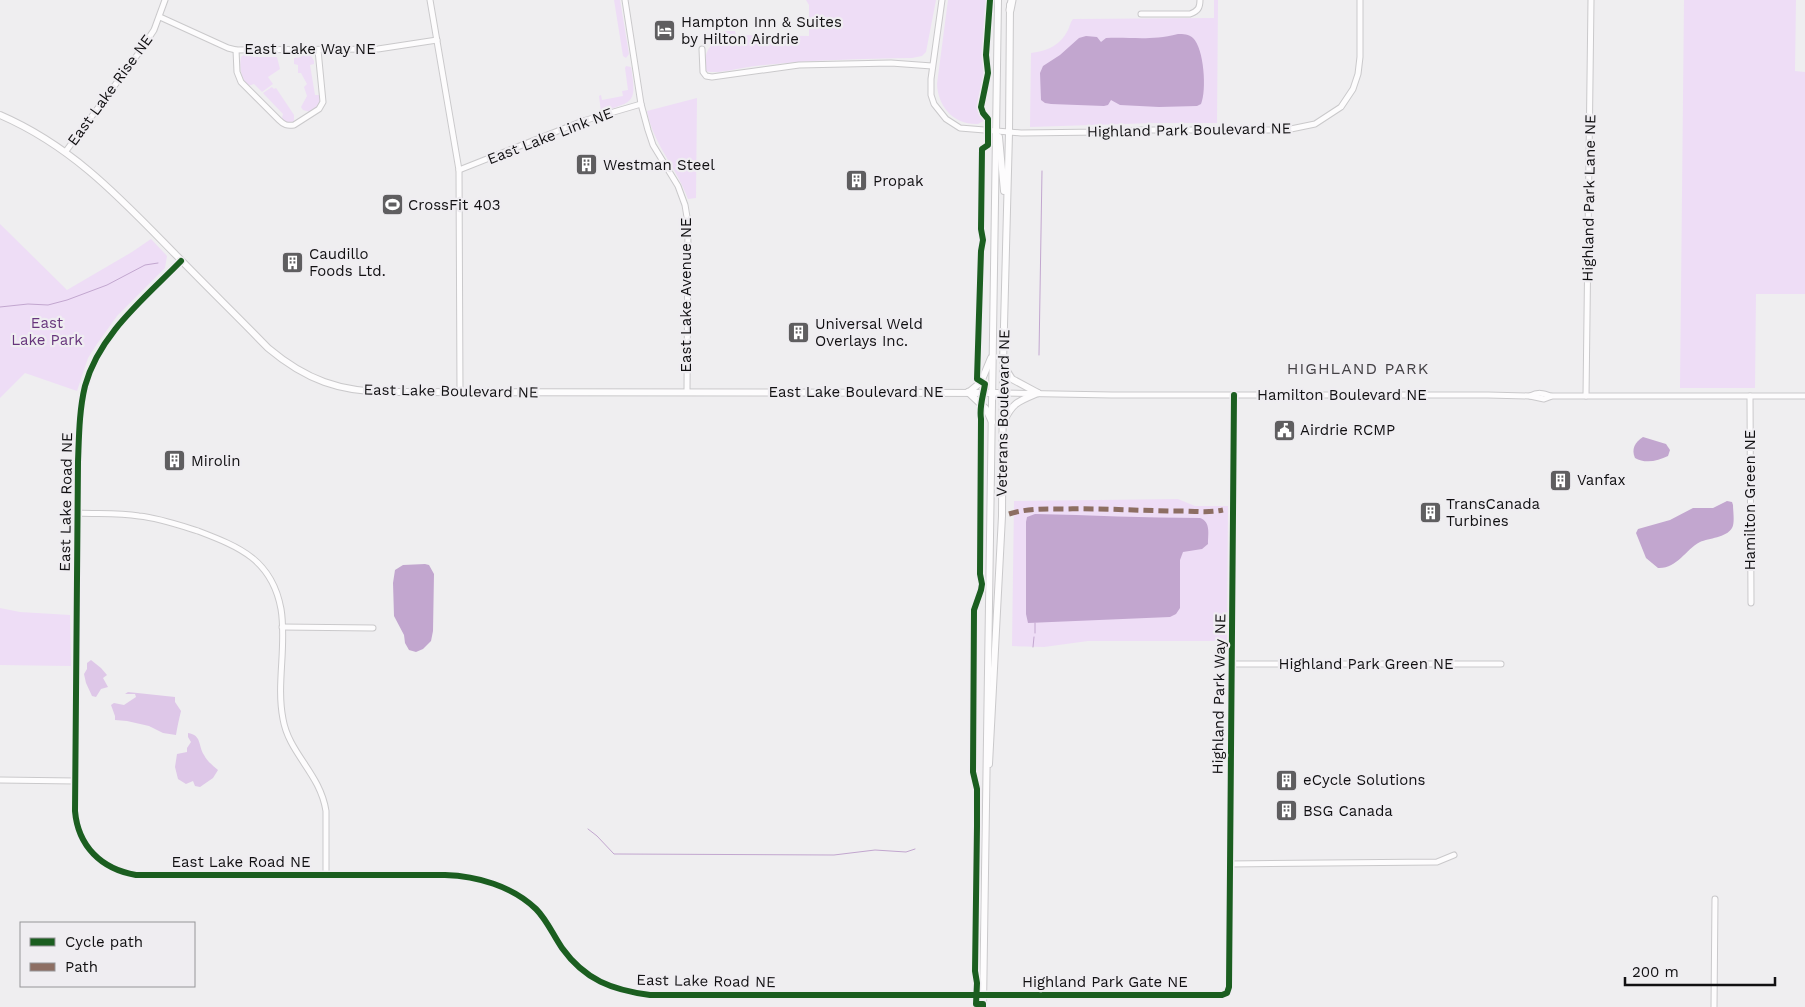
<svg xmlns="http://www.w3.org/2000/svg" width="1805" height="1007" viewBox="0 0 1805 1007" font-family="'Work Sans',sans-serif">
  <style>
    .green { fill: #eeddf6 }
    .forest { fill: #dec7e8 }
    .water { fill: #c2a6cf }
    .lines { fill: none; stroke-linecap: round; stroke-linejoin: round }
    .stream { stroke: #c2a6cf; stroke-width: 1 }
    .minor-casing { stroke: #cac9cb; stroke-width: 7 }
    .major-casing { stroke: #cac9cb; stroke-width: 8 }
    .highway-casing { stroke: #cac9cb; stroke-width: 9 }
    .minor { stroke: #fdfcfd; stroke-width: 5 }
    .major { stroke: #fdfcfd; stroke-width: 6 }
    .highway { stroke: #fdfcfd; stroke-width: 7 }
    .quiet { stroke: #8d6e63; stroke-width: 5; stroke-dasharray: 10 5; stroke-linecap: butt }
    .cycleway-casing { stroke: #efedf1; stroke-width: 9 }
    .cycleway { stroke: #1b5e20; stroke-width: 6 }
    .labels { text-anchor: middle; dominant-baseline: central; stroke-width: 4.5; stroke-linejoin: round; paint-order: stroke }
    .poi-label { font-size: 15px; fill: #111012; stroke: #efedf1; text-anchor: start }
    .street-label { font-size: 15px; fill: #111012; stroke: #efedf1 }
    .park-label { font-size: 15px; fill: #67357c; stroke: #efedf1 }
    .neighbourhood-label { font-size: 16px; letter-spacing: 1px; fill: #444245; stroke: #efedf1 }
  </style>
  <rect width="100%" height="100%" fill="#efeef0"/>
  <!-- green -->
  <g class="green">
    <path d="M614,0H620L629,54L626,58L623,56Z"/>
    <path d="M806,0H936L926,52L922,56L912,58C859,59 807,60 755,66C744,67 715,75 706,71C702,50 712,44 725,31H735L736,35L809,36V5Z"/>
    <path d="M948,0H989L985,54L987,75L980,101V109L987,119L978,124C954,125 938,107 937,84Z"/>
    <path d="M1214,0H1218L1217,123H1154L1030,127L1031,53C1047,51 1060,46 1068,30C1070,26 1070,23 1073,19L1214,18Z"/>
    <path d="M1684,0H1796L1795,71L1805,72V294H1756L1755,388H1680Z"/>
    <path d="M248,52L253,57H277L280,69L268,77L273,84L262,92L254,84L248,86C241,77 239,68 241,57Z"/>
    <path d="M306,52L310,54L314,61V64L310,65L315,95H319L321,99L318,106L310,112L303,110L301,107L307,96L304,87L307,84L301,73H298V65L294,64V58L301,57L302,54Z"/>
    <path d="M626,66L631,67C637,104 634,101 601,112L599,96L601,95L602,100L623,96L622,91L628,90L625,68Z"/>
    <path d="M272,87L274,89L276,88L294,115V122L286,123L282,118L283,114L263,93Z"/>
    <path d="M697,98L696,198L688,199C677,168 653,144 647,111Z"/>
    <path d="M0,224L67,290L132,252L151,239L167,256L165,268L117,316L97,344L88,358L77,391L25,373L0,398Z"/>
    <path d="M1178,499L1195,506H1228L1227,640L1213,641H1088L1044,647L1012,646L1014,501Z"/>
    <path d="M0,608L20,612L70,615L71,666L0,665Z"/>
  </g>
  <!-- forest -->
  <g class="forest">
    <path d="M91,660L101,668L107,675L103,678L108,687L101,689L96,697L92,696L86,683L84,674L87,669V663Z"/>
    <path d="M128,692L175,697V702L181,711C179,719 177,728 176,735L163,733L149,726L127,721L115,720V716L111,705L114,703L124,705L136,697L135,694H125Z"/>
    <path d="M188,733C202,735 198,746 204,755C207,761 213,766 218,770L213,778L200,787L195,786L193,781L186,784L178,779L175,767L177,754L187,752V748L191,742L188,737Z"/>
  </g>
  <!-- water -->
  <g class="water">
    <path d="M1178,34C1183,34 1189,34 1193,38C1204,48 1207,91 1201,104L1197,106L1159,107L1120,105L1111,100L1108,105L1104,106L1051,104L1045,103L1041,100L1040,73L1043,66L1060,55L1079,38L1086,36L1097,37L1101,42L1106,38C1134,37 1149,41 1178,34Z"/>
    <path d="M1643,437L1666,444L1670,450L1668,456C1658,461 1645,464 1635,458C1631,449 1635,442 1643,437Z"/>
    <path d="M1727,501L1732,502L1733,505C1733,511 1735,523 1732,528C1726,538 1709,538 1700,542C1685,550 1677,569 1658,568L1646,558L1636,533L1638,529L1670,520L1693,508H1713Z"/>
    <path d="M1035,514C1090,515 1145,518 1200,518C1211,522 1208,534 1208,544L1202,549L1183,552L1180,560V608L1176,614L1170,617L1028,623L1026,614V522L1027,517Z"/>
    <path d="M425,564L429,565L434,574L433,631L431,641L423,649L416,652L409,650L405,643L404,635L394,616L393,583L395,570L403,565Z"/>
  </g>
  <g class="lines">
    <!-- stream -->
    <g class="stream">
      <path d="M0,307L28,304L48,305L67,300L107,285L145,265L158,263"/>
      <path d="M1039,355L1042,171"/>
      <path d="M1035,633V623"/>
      <path d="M1033,647L1034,637"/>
      <path d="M588,829L597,836L614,854H618L834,855L875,850L906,852L915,849"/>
    </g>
    <defs>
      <g id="minor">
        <path d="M430,0L459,170L460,392"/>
        <path d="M625,0L641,104L648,130L653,145L678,186L685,205L688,223L687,392"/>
        <path d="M942,0L931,79V95L934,104L946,119L960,128L1021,133L1101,132L1141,130H1286L1315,124L1341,107L1353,89L1358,74L1360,57V0"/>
        <path d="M1141,14H1190C1198,11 1200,8 1200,0"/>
        <path d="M160,17L228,48L236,50L378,49L437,40"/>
        <path d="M702,49L703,72L706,76L712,77L799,65L891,63L932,66"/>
        <path d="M236,50L237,72L241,82L279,120C284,125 287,126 294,125L319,109L323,102L318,50"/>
        <path d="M66,151L138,54L154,30L165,0"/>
        <path d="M459,170L583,121L641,104"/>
        <path d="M181,261C145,298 99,334 85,386C79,411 79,437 78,462L75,811C78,846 101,869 136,875H445C477,876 512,886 536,909C547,920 553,935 562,948C585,980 612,990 650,995H1222L1227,993L1229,987L1234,395"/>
        <path d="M1003,393L1112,395H1488L1530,396L1544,399L1552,396H1805"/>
        <path d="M1530,396C1538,392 1543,393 1551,396"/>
        <path d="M1586,396L1591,0"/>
        <path d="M1750,396L1751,603"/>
        <path d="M78,513C99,514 119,513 139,516C159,518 179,525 198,531C240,547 272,560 281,609C287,645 276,684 283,719C289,754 320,773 326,811V874"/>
        <path d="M282,627L373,628"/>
        <path d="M1231,664H1501"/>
        <path d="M0,780L75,781"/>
        <path d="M1230,864L1437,862L1454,855"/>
        <path d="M1714,1007L1715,899"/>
      </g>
      <g id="major">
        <path d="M0,115C74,147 122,200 177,256C207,287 238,317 268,348C306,380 340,392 389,392L1003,393"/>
        <path d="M999,137L1004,191"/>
        <path d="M1005,368L1012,379L1038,393"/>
        <path d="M968,392L986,409L992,422"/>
        <path d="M969,392L981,382L991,358"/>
        <path d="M1004,421C1013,402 1019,401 1038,393"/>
        <path d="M989,764L1002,516L1003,364L1009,133L1010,5"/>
        <path d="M983,1007C986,671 995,336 998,0"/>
      </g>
      <path id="highway" d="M1010,10L1012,0"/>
    </defs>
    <!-- minor casing -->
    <use href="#minor" class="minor-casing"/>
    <!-- major casing -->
    <use href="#major" class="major-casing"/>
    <!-- highway casing -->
    <use href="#highway" class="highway-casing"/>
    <!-- minor -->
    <use href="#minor" class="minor"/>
    <!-- major -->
    <use href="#major" class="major"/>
    <!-- highway -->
    <use href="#highway" class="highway"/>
    <!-- quiet -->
    <path class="quiet" d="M1009,514C1028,508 1046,509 1066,509C1104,508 1142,511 1181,511C1195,511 1208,513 1223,510"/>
    <defs>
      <g id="cycleway">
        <path d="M181,261C145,298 99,334 85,386C79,411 79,437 78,462L75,811C78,846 101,869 136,875H445C477,876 512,886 536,909C547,920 553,935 562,948C585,980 612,990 650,995H1222L1227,993L1229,987L1234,395"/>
        <path d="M983,1007V1004H976L977,983L975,971L977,826V789L973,772L974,610L981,590L982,584L980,574L981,419C979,407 983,397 985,384L977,379L981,251L983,240L981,229L982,149L988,145V119L983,113L981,107L988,73L986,55L990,0"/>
      </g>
    </defs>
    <!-- cycleway casing -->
    <use href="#cycleway" class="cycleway-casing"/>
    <!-- cycleway -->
    <use href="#cycleway" class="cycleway"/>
  </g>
  <!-- icons -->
  <defs>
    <symbol id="hotel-square" viewBox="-11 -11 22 22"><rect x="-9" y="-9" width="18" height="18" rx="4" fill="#5f5e60" stroke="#efedf1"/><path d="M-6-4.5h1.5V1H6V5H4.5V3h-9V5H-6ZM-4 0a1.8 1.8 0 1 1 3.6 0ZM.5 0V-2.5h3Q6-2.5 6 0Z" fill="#fff"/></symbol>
    <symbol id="building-square" viewBox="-11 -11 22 22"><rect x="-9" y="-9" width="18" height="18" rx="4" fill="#5f5e60" stroke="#efedf1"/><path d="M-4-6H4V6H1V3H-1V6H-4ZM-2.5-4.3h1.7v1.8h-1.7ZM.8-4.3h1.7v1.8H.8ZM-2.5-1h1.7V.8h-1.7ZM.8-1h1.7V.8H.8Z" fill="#fff"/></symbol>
    <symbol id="stadium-square" viewBox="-11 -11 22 22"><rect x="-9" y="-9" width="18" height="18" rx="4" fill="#5f5e60" stroke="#efedf1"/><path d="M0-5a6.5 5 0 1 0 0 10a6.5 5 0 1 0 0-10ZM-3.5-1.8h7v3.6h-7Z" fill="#fff"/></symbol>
    <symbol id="civic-square" viewBox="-11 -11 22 22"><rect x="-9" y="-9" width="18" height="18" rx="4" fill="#5f5e60" stroke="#efedf1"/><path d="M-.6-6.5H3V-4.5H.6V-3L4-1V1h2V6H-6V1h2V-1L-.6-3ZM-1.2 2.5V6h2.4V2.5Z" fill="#fff"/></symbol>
  </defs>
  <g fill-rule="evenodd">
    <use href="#hotel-square" x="652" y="18" width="25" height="25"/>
    <use href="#building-square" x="574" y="152" width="25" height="25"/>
    <use href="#building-square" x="844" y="168" width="25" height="25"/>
    <use href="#stadium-square" x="380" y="192" width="25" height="25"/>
    <use href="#building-square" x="280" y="250" width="25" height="25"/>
    <use href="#building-square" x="786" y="320" width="25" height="25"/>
    <use href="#civic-square" x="1272" y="418" width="25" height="25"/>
    <use href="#building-square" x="162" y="448" width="25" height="25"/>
    <use href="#building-square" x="1548" y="468" width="25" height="25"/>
    <use href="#building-square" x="1418" y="500" width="25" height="25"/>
    <use href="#building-square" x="1274" y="768" width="25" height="25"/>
    <use href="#building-square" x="1274" y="798" width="25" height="25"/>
  </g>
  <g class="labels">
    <!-- poi labels -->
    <g class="poi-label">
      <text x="681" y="22">Hampton Inn &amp; Suites<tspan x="681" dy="17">by Hilton Airdrie</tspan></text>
      <text x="603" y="165">Westman Steel</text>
      <text x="873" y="181">Propak</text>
      <text x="408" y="205">CrossFit 403</text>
      <text x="309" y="254">Caudillo<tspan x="309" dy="17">Foods Ltd.</tspan></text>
      <text x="815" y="324">Universal Weld<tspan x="815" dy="17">Overlays Inc.</tspan></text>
      <text x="1300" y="430">Airdrie RCMP</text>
      <text x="191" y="461">Mirolin</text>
      <text x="1577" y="480">Vanfax</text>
      <text x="1446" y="504">TransCanada<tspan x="1446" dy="17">Turbines</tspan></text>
      <text x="1303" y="780">eCycle Solutions</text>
      <text x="1303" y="811">BSG Canada</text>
    </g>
    <!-- street labels -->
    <g class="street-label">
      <text x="310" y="49">East Lake Way NE</text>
      <text transform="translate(110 90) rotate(-54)">East Lake Rise NE</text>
      <text transform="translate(1189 130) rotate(-1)">Highland Park Boulevard NE</text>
      <text transform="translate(550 136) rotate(-21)">East Lake Link NE</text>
      <text transform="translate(1589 198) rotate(-89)">Highland Park Lane NE</text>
      <text transform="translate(686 295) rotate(-90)">East Lake Avenue NE</text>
      <text transform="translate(451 391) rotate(1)">East Lake Boulevard NE</text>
      <text x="856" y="392">East Lake Boulevard NE</text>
      <text x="1342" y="395">Hamilton Boulevard NE</text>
      <text transform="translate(1003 413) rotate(-89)">Veterans Boulevard NE</text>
      <text transform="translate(1750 500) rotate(-90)">Hamilton Green NE</text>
      <text transform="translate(66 502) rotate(-89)">East Lake Road NE</text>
      <text x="1366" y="664">Highland Park Green NE</text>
      <text transform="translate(1219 694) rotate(-89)">Highland Park Way NE</text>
      <text x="241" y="862">East Lake Road NE</text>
      <text transform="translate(706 981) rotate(1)">East Lake Road NE</text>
      <text x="1105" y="982">Highland Park Gate NE</text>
    </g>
    <!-- park labels -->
    <g class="park-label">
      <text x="47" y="323">East<tspan x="47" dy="17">Lake Park</tspan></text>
    </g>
    <!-- neighbourhood labels -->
    <g class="neighbourhood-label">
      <text x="1358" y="368">HIGHLAND PARK</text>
    </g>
  </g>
  <!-- legend -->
  <rect x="20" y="922" width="175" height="65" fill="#efedf1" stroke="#969598"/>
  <rect x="30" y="938" width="25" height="8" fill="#1b5e20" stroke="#969598"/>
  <text x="65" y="947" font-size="15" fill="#111012">Cycle path</text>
  <rect x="30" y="963" width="25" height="8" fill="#8d6e63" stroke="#969598"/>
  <text x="65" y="972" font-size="15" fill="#111012">Path</text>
  <!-- scale -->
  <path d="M1625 977v8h150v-8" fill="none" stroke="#111012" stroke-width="2.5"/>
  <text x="1632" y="977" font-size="15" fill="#111012" stroke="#efedf1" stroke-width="4" paint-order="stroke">200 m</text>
</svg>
